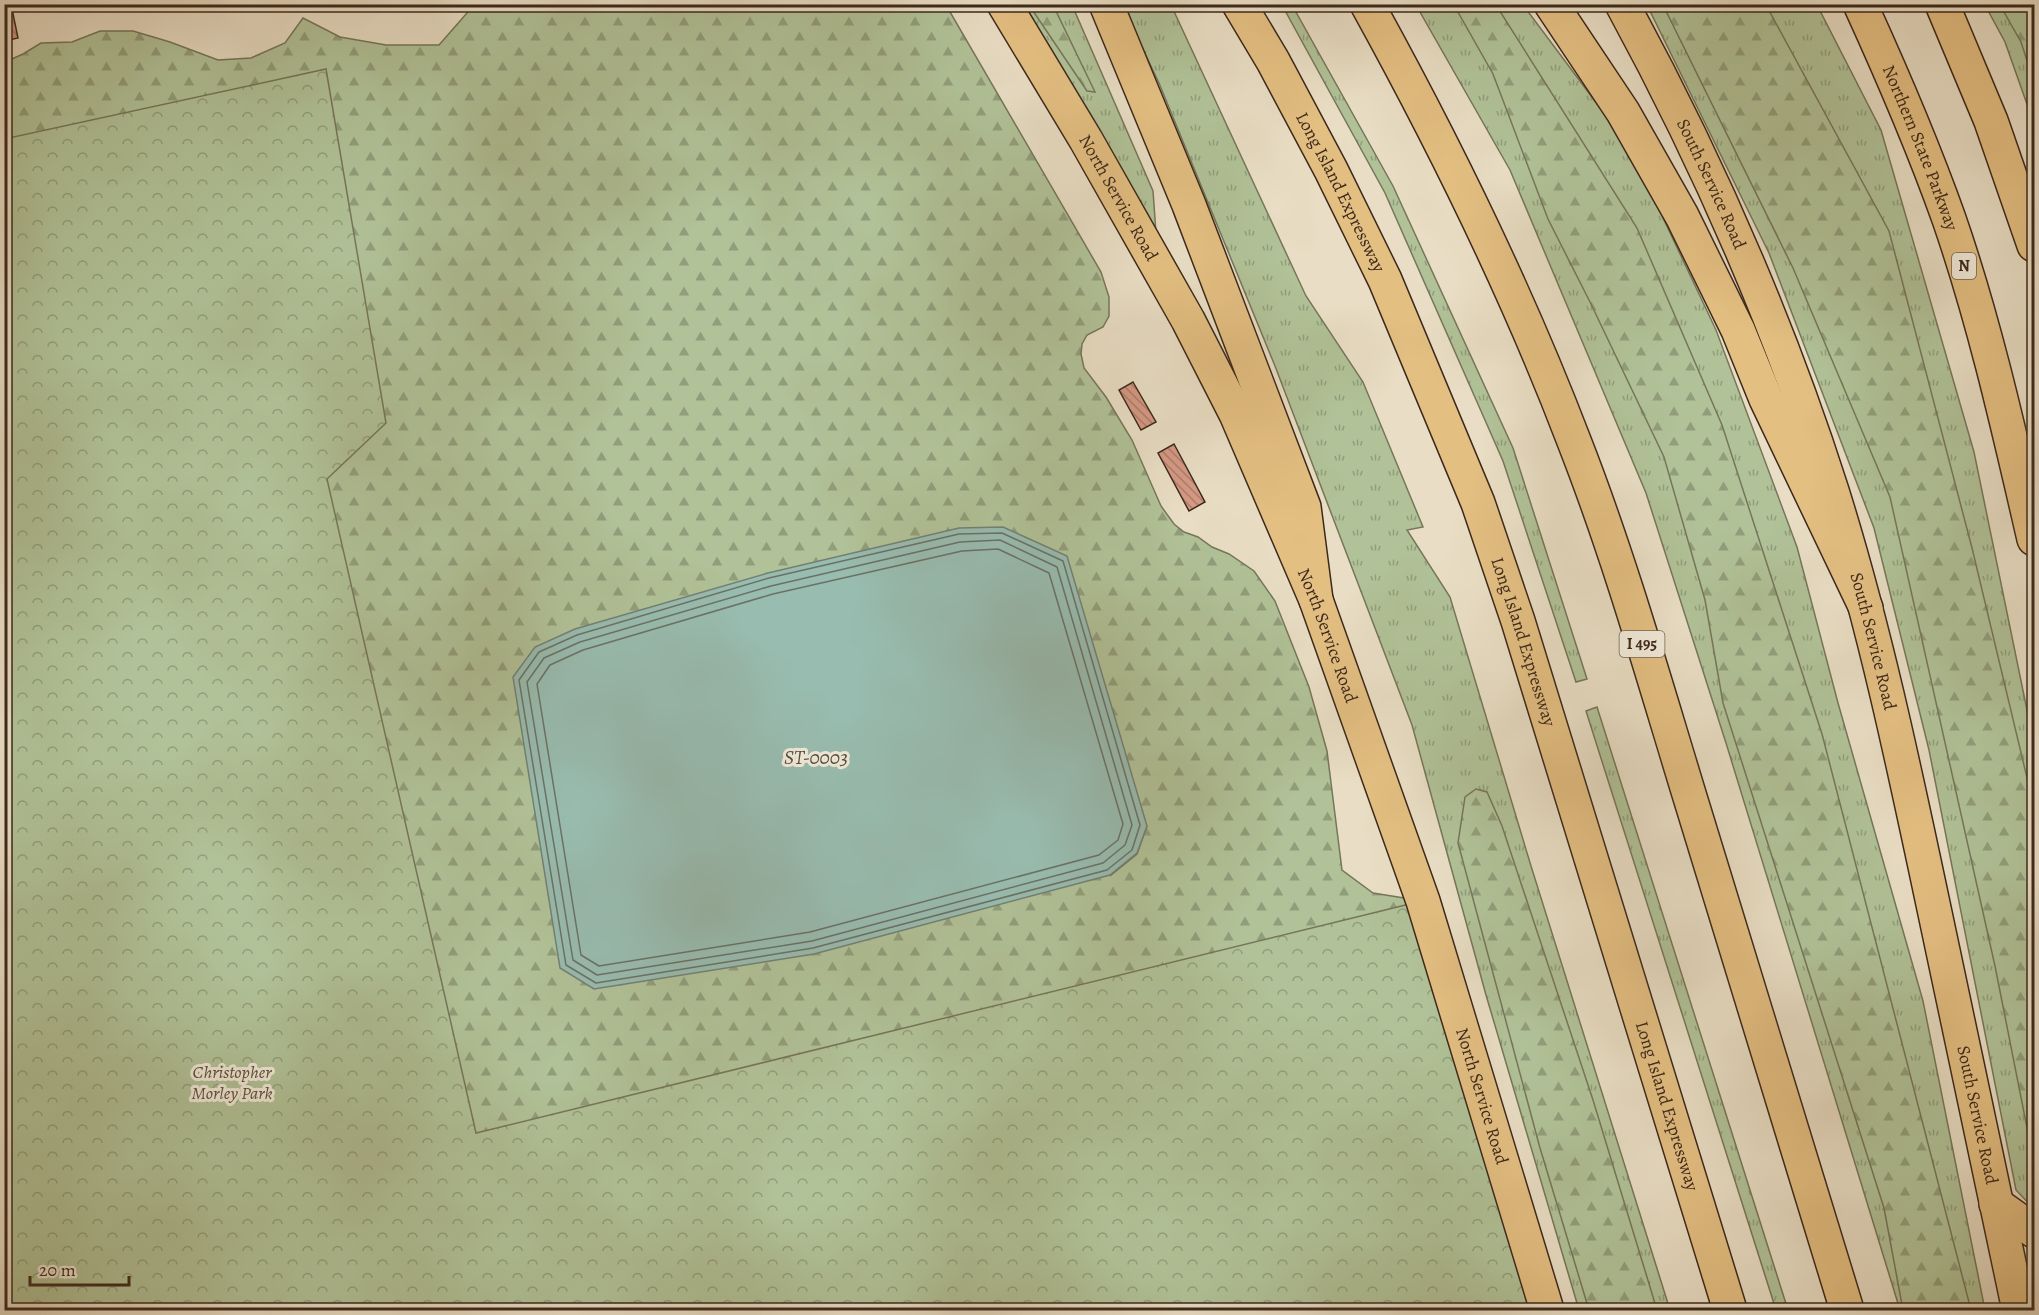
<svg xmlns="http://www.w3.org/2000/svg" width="2039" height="1315" viewBox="0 0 2039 1315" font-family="Alegreya,serif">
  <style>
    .grass { fill: url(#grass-tufts); stroke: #76765a; stroke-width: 1.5 }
    .forest { fill: url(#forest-firs); stroke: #76765a; stroke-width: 1.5; fill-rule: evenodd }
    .park { fill: url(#park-crowns); stroke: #76765a; stroke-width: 1.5 }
    .water { fill: #98bcb0; stroke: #738175; stroke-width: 1.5 }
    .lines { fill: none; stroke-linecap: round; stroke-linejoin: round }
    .shore { stroke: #6a7266; stroke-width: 1.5 }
    .building { fill: url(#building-back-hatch); stroke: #3c291c; stroke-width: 1.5 }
    .major-casing { stroke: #3c291c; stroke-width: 36 }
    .highway-casing { stroke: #3c291c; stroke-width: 36 }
    .major { stroke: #e4bf82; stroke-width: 33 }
    .highway { stroke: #e4bf82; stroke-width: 33 }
    .labels { text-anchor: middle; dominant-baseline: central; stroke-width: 6; stroke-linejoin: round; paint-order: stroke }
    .shield { fill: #f1ead9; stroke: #726355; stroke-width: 1.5 }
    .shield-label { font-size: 16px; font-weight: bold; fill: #3c291c }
    .street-label { font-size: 18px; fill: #3c291c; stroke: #f1ead9 }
    .park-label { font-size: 18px; font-style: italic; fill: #594f3b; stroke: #f1ead9 }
    .water-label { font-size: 20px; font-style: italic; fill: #534e41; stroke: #f1ead9 }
  </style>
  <defs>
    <pattern id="grass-tufts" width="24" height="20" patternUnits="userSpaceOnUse" patternTransform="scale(1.5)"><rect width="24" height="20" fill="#b1c298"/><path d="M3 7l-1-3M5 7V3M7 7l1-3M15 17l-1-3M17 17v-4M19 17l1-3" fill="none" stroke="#919e7b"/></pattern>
    <pattern id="forest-firs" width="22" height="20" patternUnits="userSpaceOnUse" patternTransform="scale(1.5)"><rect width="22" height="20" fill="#b1c298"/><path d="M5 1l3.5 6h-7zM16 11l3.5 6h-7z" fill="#919e7b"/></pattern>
    <pattern id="park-crowns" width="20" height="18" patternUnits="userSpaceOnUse" patternTransform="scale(1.5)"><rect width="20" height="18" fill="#b1c298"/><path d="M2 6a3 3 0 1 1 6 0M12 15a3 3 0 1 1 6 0" fill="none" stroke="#919e7b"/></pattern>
    <pattern id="building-back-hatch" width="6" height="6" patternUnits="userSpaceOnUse" patternTransform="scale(1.5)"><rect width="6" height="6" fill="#d59984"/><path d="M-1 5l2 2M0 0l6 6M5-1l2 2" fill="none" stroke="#ae7d6b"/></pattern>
  </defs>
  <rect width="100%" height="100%" fill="#e9dec5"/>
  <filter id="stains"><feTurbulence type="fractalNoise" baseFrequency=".00333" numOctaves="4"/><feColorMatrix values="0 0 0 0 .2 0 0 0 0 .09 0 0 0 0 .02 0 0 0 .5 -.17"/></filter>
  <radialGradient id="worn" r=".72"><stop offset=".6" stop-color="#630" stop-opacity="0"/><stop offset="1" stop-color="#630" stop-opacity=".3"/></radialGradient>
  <!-- grass -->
  <g class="grass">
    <path d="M1021,5H1072L1153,191L1156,233Z"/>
    <path d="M1122,5H1171L1306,296L1363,382L1423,527L1407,530L1450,597L1531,866L1670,1310H1579L1486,995L1412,725L1275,366L1159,83Z"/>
    <path d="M1282,5H1292L1393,186L1513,448L1587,679L1576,682L1503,461L1385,193Z"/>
    <path d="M1416,5H1523L1630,148L1716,330L1797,547L1838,703L1923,1001L1985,1310H1900L1726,743L1646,493L1510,170Z"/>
    <path d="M1647,5H1817L1881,130L1974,452L2034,744V1209L2016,1190L1929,750L1874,528L1769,253Z"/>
    <path d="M1985,5H2034V124L2005,42Z"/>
    <path d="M1597,707L1788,1310H1776L1586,711Z"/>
  </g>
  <!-- forest -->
  <g class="forest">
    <path d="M474,5H946L1101,272L1109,297V316L1103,327L1087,335L1082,344L1081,354L1084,368L1106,397L1132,440L1161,506L1174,524L1184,532L1198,537L1212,547L1229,554L1254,571L1275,601L1309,687L1327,751L1342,870L1373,893L1423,901L498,1199L5,230V62L23,54L41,43L72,42L100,31H133L170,42L218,60L251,58L285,43L303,18L340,37L386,45H439ZM1147,826L1137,854L1110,876Z"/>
    <path d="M1029,5H1053L1095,92L1087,91Z"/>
    <path d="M1454,5H1496L1637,228L1722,425L1822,734L1971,1310H1903L1884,1208L1723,703L1705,600L1664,457L1591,304L1548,219L1493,74Z"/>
    <path d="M1663,5H1766L1889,231L1972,548L2034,807V1163L1995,966L1890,497L1793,268Z"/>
    <path d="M2000,5H2034V82L2021,42Z"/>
    <path d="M1476,789L1487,792L1502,826L1593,1100L1657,1310H1589L1540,1148L1458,843L1465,797Z"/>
  </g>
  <!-- park -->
  <path class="park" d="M326,69L386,423L327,479L476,1133L1422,901L1545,1310H5L4,139Z"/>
  <!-- water -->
  <path class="water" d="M1003,527L1067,556L1147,826L1137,853L1110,875L814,954L594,989L560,968L513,677L535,647L575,629L768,573L959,528Z"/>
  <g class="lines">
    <!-- shore -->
    <g class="shore">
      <path d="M1002,533L1063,561L1140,825L1132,850L1107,870L813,948L596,983L566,965L519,680L539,652L577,635L769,578L959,534Z"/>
      <path d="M1000,540L1057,567L1132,825L1125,845L1103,863L812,941L597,975L573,960L527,682L544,658L580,642L771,586L960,542Z"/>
      <path d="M998,549L1049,573L1123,824L1118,840L1099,855L810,932L599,966L581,955L537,684L550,665L583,650L773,594L962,551Z"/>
    </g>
  </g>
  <!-- building -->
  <g class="building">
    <path d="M4,4H11L18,38L4,41Z"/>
    <path d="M59,4H100L59,9Z"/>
    <path d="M1133,382L1156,422L1141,430L1119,390Z"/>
    <path d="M1174,444L1205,502L1189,511L1158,453Z"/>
  </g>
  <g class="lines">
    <defs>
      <g id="major">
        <path id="s1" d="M1004,4L1086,140L1188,320L1236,414L1316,600L1423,901L1547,1310"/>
        <path id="s2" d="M1622,4C1707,160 1778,322 1832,491C1874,625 1903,762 1932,899C1961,1036 1990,1173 2019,1310"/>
        <path d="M1996,1204L2034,1231"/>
      </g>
      <g id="highway">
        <path d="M1106,4L1189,205L1304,507L1316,600"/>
        <path id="s3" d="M1239,4L1273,61L1331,170L1385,280L1478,503L1518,621L1730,1310"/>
        <path d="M1367,4C1446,147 1516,289 1574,441C1619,556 1653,676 1689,794C1742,966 1794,1138 1847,1310"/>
        <path d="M1551,4L1623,112L1682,216L1738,330L1766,399L1866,608"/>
        <path id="s4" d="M1860,4C1892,74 1923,146 1949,219C1985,323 2009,431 2034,539"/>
        <path d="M1942,4L1991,121L2034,245"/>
      </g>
    </defs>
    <!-- major casing -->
    <use href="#major" class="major-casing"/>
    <!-- highway casing -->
    <use href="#highway" class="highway-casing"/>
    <!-- major -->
    <use href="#major" class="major"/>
    <!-- highway -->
    <use href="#highway" class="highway"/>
  </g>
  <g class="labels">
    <!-- shield labels -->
    <g class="shield">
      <rect x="1952" y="253" width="24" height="26" rx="4.5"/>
      <rect x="1619.5" y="631" width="45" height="26" rx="4.5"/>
    </g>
    <g class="shield-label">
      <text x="1964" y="266">N</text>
      <text x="1642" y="644">I 495</text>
    </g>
    <!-- street labels -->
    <g class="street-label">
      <text stroke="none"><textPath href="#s4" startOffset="156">Northern State Parkway</textPath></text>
      <text stroke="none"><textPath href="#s2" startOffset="201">South Service Road</textPath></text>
      <text stroke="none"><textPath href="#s3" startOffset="214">Long Island Expressway</textPath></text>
      <text stroke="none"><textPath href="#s1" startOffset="225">North Service Road</textPath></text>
      <text stroke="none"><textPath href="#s1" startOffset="711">North Service Road</textPath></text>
      <text stroke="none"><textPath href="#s2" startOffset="687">South Service Road</textPath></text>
      <text stroke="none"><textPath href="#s3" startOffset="700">Long Island Expressway</textPath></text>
      <text stroke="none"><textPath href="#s1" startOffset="1197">North Service Road</textPath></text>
      <text stroke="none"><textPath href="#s3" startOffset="1186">Long Island Expressway</textPath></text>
      <text stroke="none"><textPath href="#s2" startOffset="1172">South Service Road</textPath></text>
    </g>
    <!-- park labels -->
    <g class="park-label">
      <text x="232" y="1072">Christopher<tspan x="232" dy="21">Morley Park</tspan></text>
    </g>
    <!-- water labels -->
    <g class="water-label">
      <text x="816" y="757">ST-0003</text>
    </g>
  </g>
  <!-- margin -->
  <rect width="2039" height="1315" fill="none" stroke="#e9dec5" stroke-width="24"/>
  <rect x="6" y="6" width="2027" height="1303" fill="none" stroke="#3c291c" stroke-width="3"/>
  <rect x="12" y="12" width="2015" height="1291" fill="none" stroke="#3c291c" stroke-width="1.5"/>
  <!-- scale -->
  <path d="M30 1276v9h99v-9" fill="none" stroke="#3c291c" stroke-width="3"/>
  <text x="39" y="1276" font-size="18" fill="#3c291c" stroke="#f1ead9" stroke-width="4.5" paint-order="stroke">20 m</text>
  <rect width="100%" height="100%" filter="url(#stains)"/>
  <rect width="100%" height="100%" fill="url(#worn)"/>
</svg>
